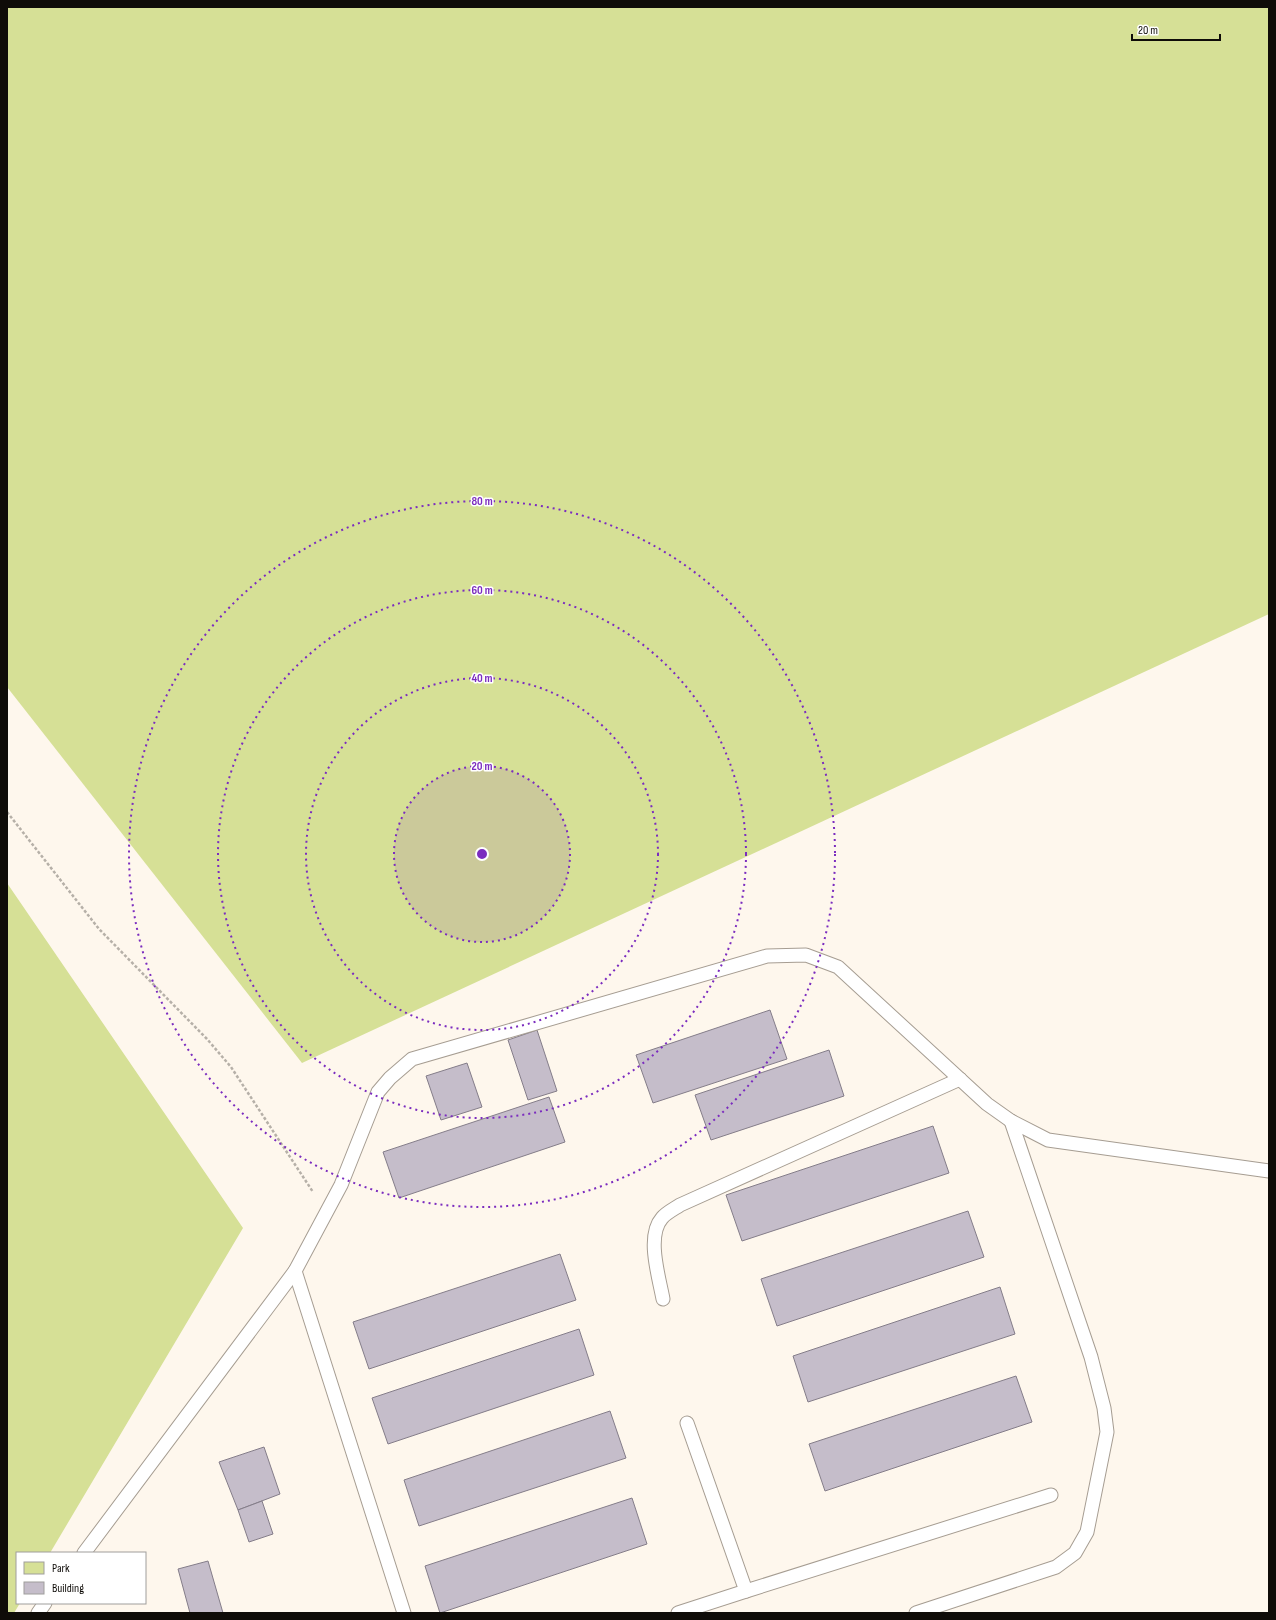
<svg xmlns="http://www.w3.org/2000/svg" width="1276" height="1620" viewBox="0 0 1276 1620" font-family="'Sofia Sans Condensed',sans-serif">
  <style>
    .green { fill: #d6e096 }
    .building { fill: #c5bdca; stroke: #847d89 }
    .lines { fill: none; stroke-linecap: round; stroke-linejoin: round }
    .service-casing { stroke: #a69d92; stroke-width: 15 }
    .path { stroke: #b6b0a8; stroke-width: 2.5; stroke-dasharray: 3 2; stroke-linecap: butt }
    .service { stroke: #fff; stroke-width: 13 }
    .ring { fill: none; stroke: #7b2cbf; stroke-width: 2; stroke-dasharray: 2 4 }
    .centre { fill: #7b2cbf; stroke: #fff; stroke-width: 2 }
    .ring-label { font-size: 12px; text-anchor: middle; font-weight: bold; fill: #7b2cbf; stroke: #fff; stroke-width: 3; stroke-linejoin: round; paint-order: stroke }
  </style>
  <rect width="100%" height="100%" fill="#fef7ed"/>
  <!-- green -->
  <g class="green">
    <path d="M7,7H1269V614L302,1063L7,687Z"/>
    <path d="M7,883L243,1228L50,1553H17V1603H20L14,1613H7Z"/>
  </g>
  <!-- building -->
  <g class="building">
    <path d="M770,1010L787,1059L653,1103L636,1055Z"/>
    <path d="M537,1030L557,1091L528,1100L508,1040Z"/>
    <path d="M829,1050L844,1096L711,1140L695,1095Z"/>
    <path d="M467,1063L482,1107L441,1120L426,1076Z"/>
    <path d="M549,1097L565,1142L399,1198L383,1152Z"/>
    <path d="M933,1126L949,1173L742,1241L726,1195Z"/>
    <path d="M968,1211L984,1257L777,1326L761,1279Z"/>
    <path d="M560,1254L576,1300L369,1369L353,1322Z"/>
    <path d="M1000,1287L1015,1334L808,1402L793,1356Z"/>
    <path d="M579,1329L594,1375L388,1444L372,1398Z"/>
    <path d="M1016,1376L1032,1422L825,1491L809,1444Z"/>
    <path d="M610,1411L626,1458L419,1526L404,1480Z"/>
    <path d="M264,1447L280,1494L238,1510L219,1462Z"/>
    <path d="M632,1498L647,1544L440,1613L425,1566Z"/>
    <path d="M262,1501L273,1534L249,1542L238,1510Z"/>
    <path d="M208,1561L223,1613H190L178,1569Z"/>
  </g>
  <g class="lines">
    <defs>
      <g id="service">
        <path d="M295,1271L404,1613"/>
        <path d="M663,1299C659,1277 646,1236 662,1218C666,1213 674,1209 680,1205L960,1079"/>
        <path d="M84,1553L295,1271L341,1185L378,1092L390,1078L412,1059L767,956L806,955L838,967L987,1104L1011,1121L1048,1140L1269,1171"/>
        <path d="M746,1591L1051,1495"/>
        <path d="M38,1613L45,1603"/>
        <path d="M678,1613L746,1591L687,1423"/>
        <path d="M916,1613L1056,1567L1075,1553L1087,1532L1107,1432L1104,1408L1091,1357L1011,1121"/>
      </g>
    </defs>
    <!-- service casing -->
    <use href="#service" class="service-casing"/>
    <!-- path -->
    <path class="path" d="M7,812L99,929L207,1039L231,1067L313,1192"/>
    <!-- service -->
    <use href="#service" class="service"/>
  </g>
  <!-- distance rings -->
  <circle cx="482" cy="854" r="88" fill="#7b2cbf" fill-opacity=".12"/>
  <g class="ring">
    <circle cx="482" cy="854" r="88"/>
    <circle cx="482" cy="854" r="176"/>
    <circle cx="482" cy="854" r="264"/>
    <circle cx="482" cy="854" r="353"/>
  </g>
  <circle cx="482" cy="854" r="6" class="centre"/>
  <g class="ring-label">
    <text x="482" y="505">80 m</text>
    <text x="482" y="594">60 m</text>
    <text x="482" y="682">40 m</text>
    <text x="482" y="770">20 m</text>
  </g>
  <!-- border -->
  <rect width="1276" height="1620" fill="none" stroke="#0f0c08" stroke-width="16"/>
  <!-- legend -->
  <rect x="16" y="1552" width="130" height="52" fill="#ffffff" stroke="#9f9e9c"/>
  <rect x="24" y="1562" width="20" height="12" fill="#d6e096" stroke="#9f9e9c"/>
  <text x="52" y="1572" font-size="12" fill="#0f0c08">Park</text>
  <rect x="24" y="1582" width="20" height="12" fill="#c5bdca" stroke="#9f9e9c"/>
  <text x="52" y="1592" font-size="12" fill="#0f0c08">Building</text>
  <!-- scale -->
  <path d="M1132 34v6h88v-6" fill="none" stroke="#0f0c08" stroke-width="2"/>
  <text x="1138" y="34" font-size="12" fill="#0f0c08" stroke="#ffffff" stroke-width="3" paint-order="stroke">20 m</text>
</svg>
